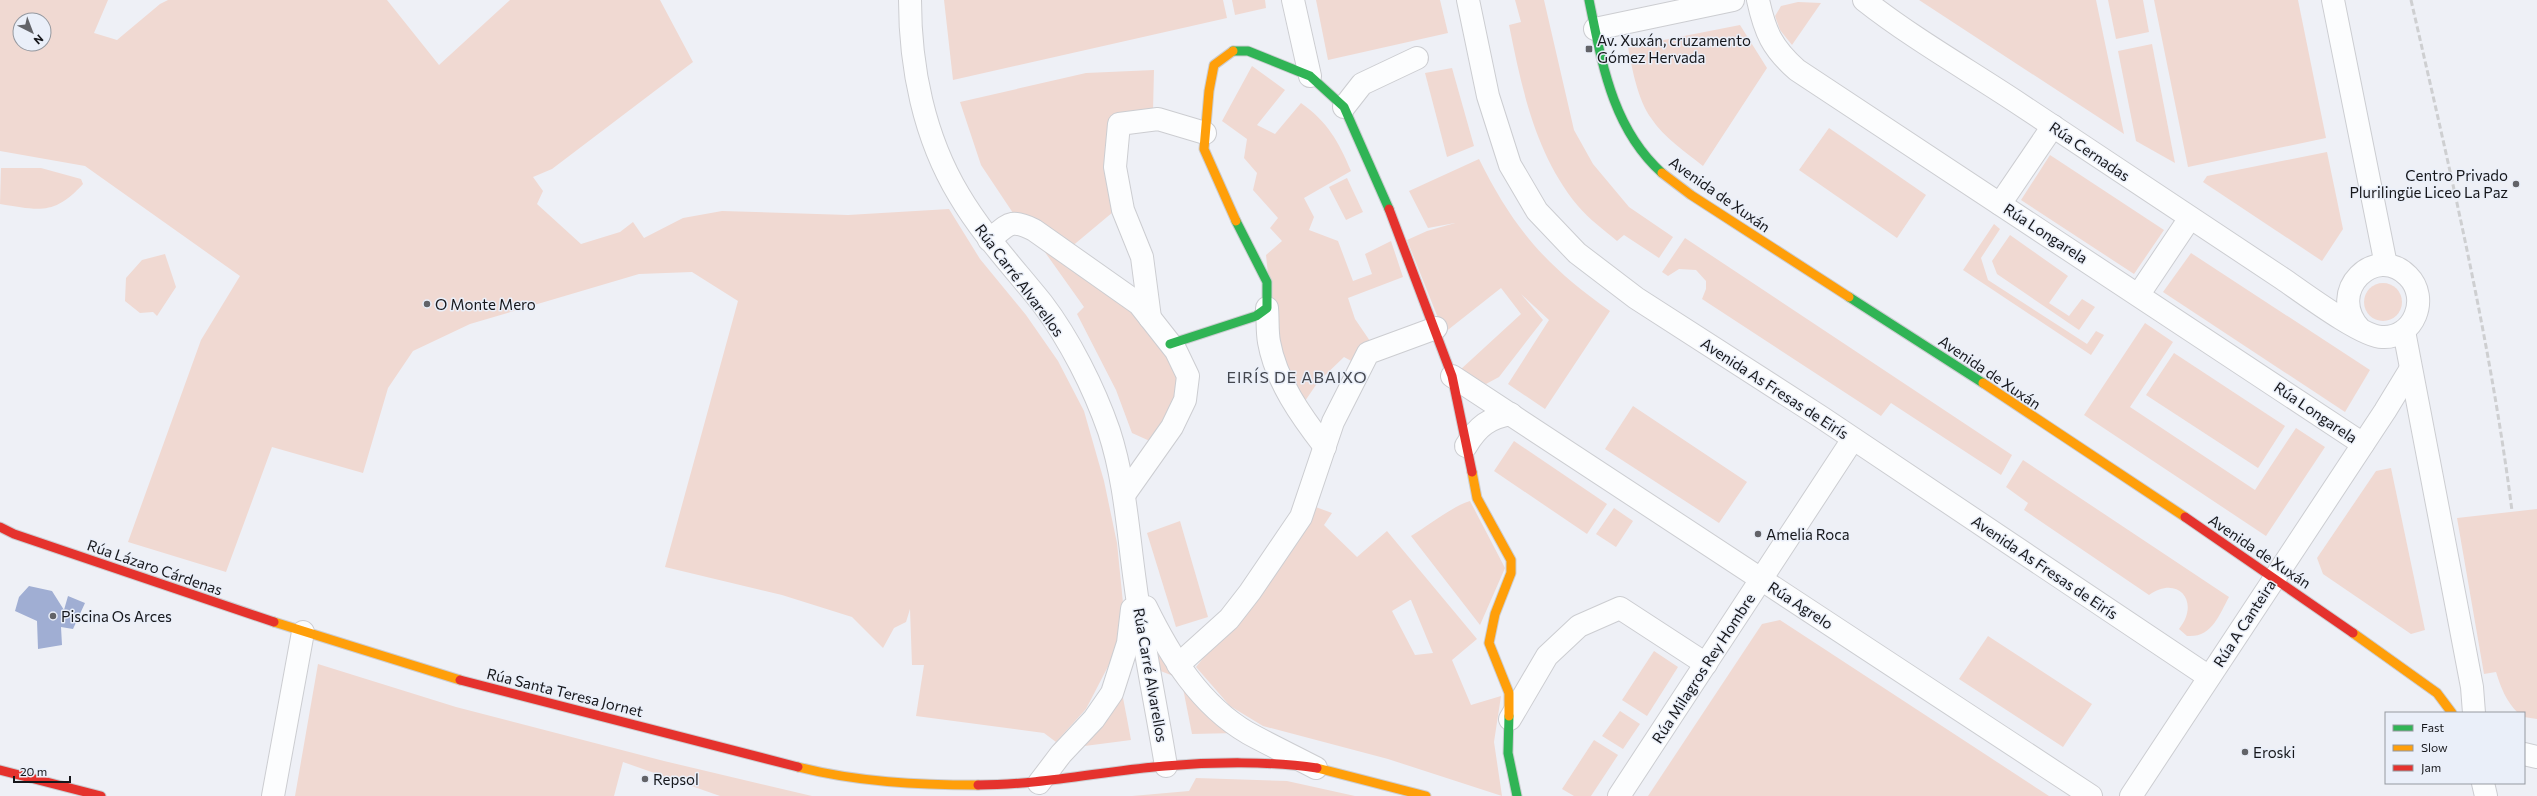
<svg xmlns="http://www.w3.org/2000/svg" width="2537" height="796" viewBox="0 0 2537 796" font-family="Commissioner,sans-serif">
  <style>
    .green { fill: #f0d9d2; fill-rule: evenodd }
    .water { fill: #a0aed3 }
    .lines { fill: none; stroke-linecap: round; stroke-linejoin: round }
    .street-casing { stroke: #cccdd1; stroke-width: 24 }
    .fast-casing { stroke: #cccdd1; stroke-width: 11 }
    .slow-casing { stroke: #cccdd1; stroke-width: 11 }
    .jam-casing { stroke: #cccdd1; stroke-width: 11 }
    .street { stroke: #fcfdfe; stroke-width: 22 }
    .fast { stroke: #30b455; stroke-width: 9 }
    .slow { stroke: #ff9f0a; stroke-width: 9 }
    .jam { stroke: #e5322d; stroke-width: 9 }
    .rail { stroke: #cecfd1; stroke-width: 3; stroke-dasharray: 6 3; stroke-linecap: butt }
    .poi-dot { fill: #626368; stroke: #eaeff9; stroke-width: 1.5 }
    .labels { text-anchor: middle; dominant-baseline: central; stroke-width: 3; stroke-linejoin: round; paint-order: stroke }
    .poi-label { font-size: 15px; fill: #16171b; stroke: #eaeff9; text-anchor: start }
    .street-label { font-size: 15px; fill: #16171b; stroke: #eaeff9 }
    .neighbourhood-label { font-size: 16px; letter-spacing: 1px; fill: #44474f; stroke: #eaeff9 }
  </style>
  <rect width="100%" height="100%" fill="#eef0f6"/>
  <!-- green -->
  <g class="green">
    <path d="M0,0H108L94,33L117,40L160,4L168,0H387L439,65L510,0H660L693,62L552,169L533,177L543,191L537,204L581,244L620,232L633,222L644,238L683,218L722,211L848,215L949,209L980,259L1026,315L1058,361L1084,411L1104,481L1117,543L1123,603L1115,653L1086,709L1056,742L1044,733L916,716L924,665H912L910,609L906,622L894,628L883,648L852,617L782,595L665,567L738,301L692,272L639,274L470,324L413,351L388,388L363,473L272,447L226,572L128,542L201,340L240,276L85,166L0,151ZM20,20H44V44H20Z"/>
    <path d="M944,0H1223L1227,18L953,80Z"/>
    <path d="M1232,0H1265L1266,8L1235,15Z"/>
    <path d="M1316,0H1440L1448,33L1328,60Z"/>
    <path d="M1515,0H1544L1574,130L1593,164L1629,207L1673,237L1659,258L1624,235L1617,241C1604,230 1589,219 1578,206C1535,154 1522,89 1509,25L1521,22Z"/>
    <path d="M1919,0H2096L2124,134Z"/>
    <path d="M2108,0H2143L2149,32L2116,39Z"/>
    <path d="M2154,0H2298L2326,138L2188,167Z"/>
    <path d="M1798,2L1821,3L1792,45L1780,30L1775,16L1781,6Z"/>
    <path d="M1740,25L1767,68L1703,166C1686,152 1664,138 1651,118C1638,100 1632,69 1628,47Z"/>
    <path d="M2152,44L2175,163L2136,141L2118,51Z"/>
    <path d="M1252,66L1285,90L1257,125L1275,134L1301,103C1327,121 1339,142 1351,171L1304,198L1314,217L1309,230L1338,241L1353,281L1372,274L1365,254L1391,241L1403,277L1348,298L1355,319L1370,341L1355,363L1344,357L1318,382L1305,401L1275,343L1266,255L1282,241L1270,228L1278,218L1253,190L1257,173L1244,158L1247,139L1222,121Z"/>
    <path d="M1452,68L1474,146L1447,157L1425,73Z"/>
    <path d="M1154,70L1153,111L1114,120L1119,207L1070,248L1013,213L981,165L960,102L1086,73Z"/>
    <path d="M1829,128L1926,195L1897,238L1799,170Z"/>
    <path d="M2327,152L2343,229L2322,261L2203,182L2207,176Z"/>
    <path d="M2050,155L2164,230L2134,274L2021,200Z"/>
    <path d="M1479,159C1514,229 1545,265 1610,311L1545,409L1508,384L1549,320L1521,294L1543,320L1499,377L1486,384L1460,370L1521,314L1501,288L1444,333L1407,240L1427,231L1455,223L1428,228L1409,191Z"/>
    <path d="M1,168H41L81,179L83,184C54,216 39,210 0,204Z"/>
    <path d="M1347,178L1363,212L1346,220L1329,187Z"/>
    <path d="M1994,224L2000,229L1981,258L1988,280L2087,344L2096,331L2104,335L2091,355L1963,270Z"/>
    <path d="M2010,235L2068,276L2049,303L2069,316L2082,299L2095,307L2079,330L1997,274L1992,261Z"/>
    <path d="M1685,238L2012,455L2001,475L1891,403L1881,416L1702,299L1706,289V281L1696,270L1679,269L1668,276L1662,272Z"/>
    <path d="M1037,241L1132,309L1177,368L1178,399L1152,442L1132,433L1116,390L1077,314L1084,307Z"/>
    <path d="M2191,253L2370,370L2345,412L2163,292Z"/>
    <path d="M165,254L176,287L157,316L153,312L140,313L125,301L126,278L142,260Z"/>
    <circle cx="2383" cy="302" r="19"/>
    <path d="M2145,323L2173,342L2130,407L2255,490L2296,428L2325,447L2266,536L2084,415Z"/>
    <path d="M2174,353L2285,426L2258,468L2146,395Z"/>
    <path d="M1633,406L1747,482L1719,523L1605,449Z"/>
    <path d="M1514,441L1607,504L1587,534L1494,471Z"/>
    <path d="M2023,460L2229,597C2219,615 2212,638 2187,636L2179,629C2201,602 2178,574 2149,595L2024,510L2028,503L2006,487Z"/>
    <path d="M2391,468L2425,630L2411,634L2323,574L2317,558L2376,471Z"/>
    <path d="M1470,501L1505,568L1480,625L1411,536C1428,526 1453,506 1470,501Z"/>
    <path d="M1313,506L1332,513L1324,525L1357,557L1387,531L1477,639L1452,660L1471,705L1501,696L1494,742L1502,796L1388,759L1263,726L1230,706L1196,667L1246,605ZM1410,600H1411L1433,653L1415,655L1392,611Z"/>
    <path d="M1614,508L1633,521L1616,547L1596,534Z"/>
    <path d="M2537,509V719L2524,717V713H2518C2506,701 2501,688 2496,672L2484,674L2457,518Z"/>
    <path d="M1180,521L1208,617L1176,627L1147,533Z"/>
    <path d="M1780,620L2049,796H1648L1762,624Z"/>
    <path d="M1988,636L2092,704L2063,747L1959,679Z"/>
    <path d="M1155,644L1176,677L1158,670Z"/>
    <path d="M1654,651L1678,667L1647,716L1622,700Z"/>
    <path d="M318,664L456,707L664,761L812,796H720L623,762L614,796H295Z"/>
    <path d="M1182,683L1236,733L1192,734Z"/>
    <path d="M1121,687L1131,740L1077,747Z"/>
    <path d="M1620,711L1640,724L1623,749L1602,736Z"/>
    <path d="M1594,740L1618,755L1591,796H1574L1562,789Z"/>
    <path d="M1196,778L1287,781L1355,796H1132L1189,791Z"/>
  </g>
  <!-- water -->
  <path class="water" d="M29,586L52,591L64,610L68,596L85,603L73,629L61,627L62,645L38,649L37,621L15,611L19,597Z"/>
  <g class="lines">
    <defs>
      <g id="street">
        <path d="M910,0C910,67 924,137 959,195C982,234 1013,267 1042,303C1070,340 1094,388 1109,431C1125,480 1128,532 1135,582C1143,644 1156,705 1166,766"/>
        <path d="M1293,0L1310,76"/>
        <path d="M1468,0L1488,96L1510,165L1537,211L1577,253L1636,298L1821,417L2209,677"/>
        <path d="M1758,0C1765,32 1772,48 1797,70L2363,444"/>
        <path d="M1864,0C1911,37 1965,68 2015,101C2104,160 2193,220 2283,279C2302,292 2362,337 2382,337C2414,339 2430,298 2408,276C2376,243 2325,291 2360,329"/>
        <path d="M2333,0L2386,265"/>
        <path d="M1595,29L1733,0"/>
        <path d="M1344,107L1362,84L1417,58"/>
        <path d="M2000,204L2053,126"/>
        <path d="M989,240C1009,224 1010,218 1034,230L1139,304L1176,351L1188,376L1185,400L1172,427L1124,495"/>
        <path d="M2139,294L2190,218"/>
        <path d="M1267,308C1268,319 1267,331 1269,342C1276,381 1301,416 1325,447"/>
        <path d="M1150,318L1142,257L1123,210L1115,167L1119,124L1158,119L1205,133"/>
        <path d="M2404,331L2472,687L2474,713"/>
        <path d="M1452,376L2091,796"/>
        <path d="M1466,446C1478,426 1489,418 1511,414"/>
        <path d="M1146,607C1170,656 1200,705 1248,733C1270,745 1293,756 1316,768"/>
        <path d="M1178,665L1229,619L1250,592L1301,517L1333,422L1368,353L1436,328"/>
        <path d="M1510,719L1547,656L1579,626L1620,608L1706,664"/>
        <path d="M2524,754L2537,757"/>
        <path d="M1039,783L1061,754L1094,719L1112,693L1128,643L1132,609"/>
        <path d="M2483,783L2486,796"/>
        <path d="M273,796L303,632"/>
        <path d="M1619,796L1853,439"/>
        <path d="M2131,796L2385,411L2410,370"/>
      </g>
      <g id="fast">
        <path d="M1589,0C1602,63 1612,128 1662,173"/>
        <path d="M1233,51H1248L1310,76L1344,107L1389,209"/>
        <path d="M1849,297L1983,383"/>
        <path d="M1170,344L1256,316L1267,308V282L1236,221"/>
        <path d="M1509,716L1508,753L1517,796"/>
      </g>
      <g id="slow">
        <path d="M1233,51L1214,65L1209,91L1204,149L1236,221"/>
        <path d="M1662,173L1691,195L1849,297"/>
        <path d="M1983,383L2185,517"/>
        <path d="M1472,472L1477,498L1511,560V573L1495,614L1489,643L1509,693V716"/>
        <path d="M274,622L460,680"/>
        <path d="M2353,633L2437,693L2452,713"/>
        <path d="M798,767C857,782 918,785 978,785"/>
        <path d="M1317,768L1426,796"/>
      </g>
      <g id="jam">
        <path d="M1389,209L1452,376L1472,472"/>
        <path d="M2185,517L2353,633"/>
        <path d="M0,527L14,534L274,622"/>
        <path d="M460,680L798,767"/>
        <path d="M0,770L101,796"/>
        <path d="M978,785C1041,785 1103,771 1165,766C1211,762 1272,761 1317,768"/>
      </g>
    </defs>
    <!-- street casing -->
    <use href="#street" class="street-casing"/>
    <!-- fast casing -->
    <use href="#fast" class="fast-casing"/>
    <!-- slow casing -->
    <use href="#slow" class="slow-casing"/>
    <!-- jam casing -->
    <use href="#jam" class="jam-casing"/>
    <!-- street -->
    <use href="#street" class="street"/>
    <!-- fast -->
    <use href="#fast" class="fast"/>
    <!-- slow -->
    <use href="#slow" class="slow"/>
    <!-- jam -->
    <use href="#jam" class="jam"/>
    <!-- rail -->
    <path class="rail" d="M2411,0C2450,170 2490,338 2512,511"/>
  </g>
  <!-- markers -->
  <g class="poi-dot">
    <rect x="1585" y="45" width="8" height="8" rx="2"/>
    <circle cx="2516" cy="184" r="4"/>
    <circle cx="427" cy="304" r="4"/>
    <circle cx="1758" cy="534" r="4"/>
    <circle cx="53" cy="616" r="4"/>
    <circle cx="2245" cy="752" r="4"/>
    <circle cx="645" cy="779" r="4"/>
  </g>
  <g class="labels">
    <!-- poi labels -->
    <g class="poi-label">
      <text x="1597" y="40">Av. Xuxán, cruzamento<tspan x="1597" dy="17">Gómez Hervada</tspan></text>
      <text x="2508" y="175" text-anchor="end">Centro Privado<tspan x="2508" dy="17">Plurilingüe Liceo La Paz</tspan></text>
      <text x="435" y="304">O Monte Mero</text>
      <text x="1766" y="534">Amelia Roca</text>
      <text x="61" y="616">Piscina Os Arces</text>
      <text x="2253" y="752">Eroski</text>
      <text x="653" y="779">Repsol</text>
    </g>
    <!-- street labels -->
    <g class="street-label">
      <text transform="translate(2090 151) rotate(34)">Rúa Cernadas</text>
      <text transform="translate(1720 194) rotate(35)">Avenida de Xuxán</text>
      <text transform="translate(2046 233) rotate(33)">Rúa Longarela</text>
      <text transform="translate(1020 280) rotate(53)">Rúa Carré Alvarellos</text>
      <text transform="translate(1990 372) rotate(34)">Avenida de Xuxán</text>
      <text transform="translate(1775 388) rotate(33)">Avenida As Fresas de Eirís</text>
      <text transform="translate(2316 412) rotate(34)">Rúa Longarela</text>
      <text transform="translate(2260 551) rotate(34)">Avenida de Xuxán</text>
      <text transform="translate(155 567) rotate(19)">Rúa Lázaro Cárdenas</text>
      <text transform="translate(2045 567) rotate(34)">Avenida As Fresas de Eirís</text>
      <text transform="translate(1801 605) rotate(33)">Rúa Agrelo</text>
      <text transform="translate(2244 623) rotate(-57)">Rúa A Canteira</text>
      <text transform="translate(1703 668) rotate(-57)">Rúa Milagros Rey Hombre</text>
      <text transform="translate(1151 675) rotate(80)">Rúa Carré Alvarellos</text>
      <text transform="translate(565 692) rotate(14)">Rúa Santa Teresa Jornet</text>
    </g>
    <!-- neighbourhood labels -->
    <g class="neighbourhood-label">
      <text x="1297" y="376">EIRÍS DE ABAIXO</text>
    </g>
  </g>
  <!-- legend -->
  <rect x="2385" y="712" width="140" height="72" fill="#eaeff9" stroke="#9599a0"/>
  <rect x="2393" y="725" width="20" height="6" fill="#30b455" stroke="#9599a0"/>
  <text x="2421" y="732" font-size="12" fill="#16171b">Fast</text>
  <rect x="2393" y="745" width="20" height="6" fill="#ff9f0a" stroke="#9599a0"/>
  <text x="2421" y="752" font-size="12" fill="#16171b">Slow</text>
  <rect x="2393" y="765" width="20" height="6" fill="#e5322d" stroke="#9599a0"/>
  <text x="2421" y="772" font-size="12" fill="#16171b">Jam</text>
  <!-- north arrow -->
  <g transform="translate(32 32) rotate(138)"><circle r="19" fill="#eaeff9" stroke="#9599a0"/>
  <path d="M0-3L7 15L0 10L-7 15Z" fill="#626368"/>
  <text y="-6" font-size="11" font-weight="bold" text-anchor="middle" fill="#16171b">N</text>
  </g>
  <!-- scale -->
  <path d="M14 776v6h56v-6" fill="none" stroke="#16171b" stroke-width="2"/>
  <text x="20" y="776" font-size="12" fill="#16171b" stroke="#eaeff9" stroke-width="3" paint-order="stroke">20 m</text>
</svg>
